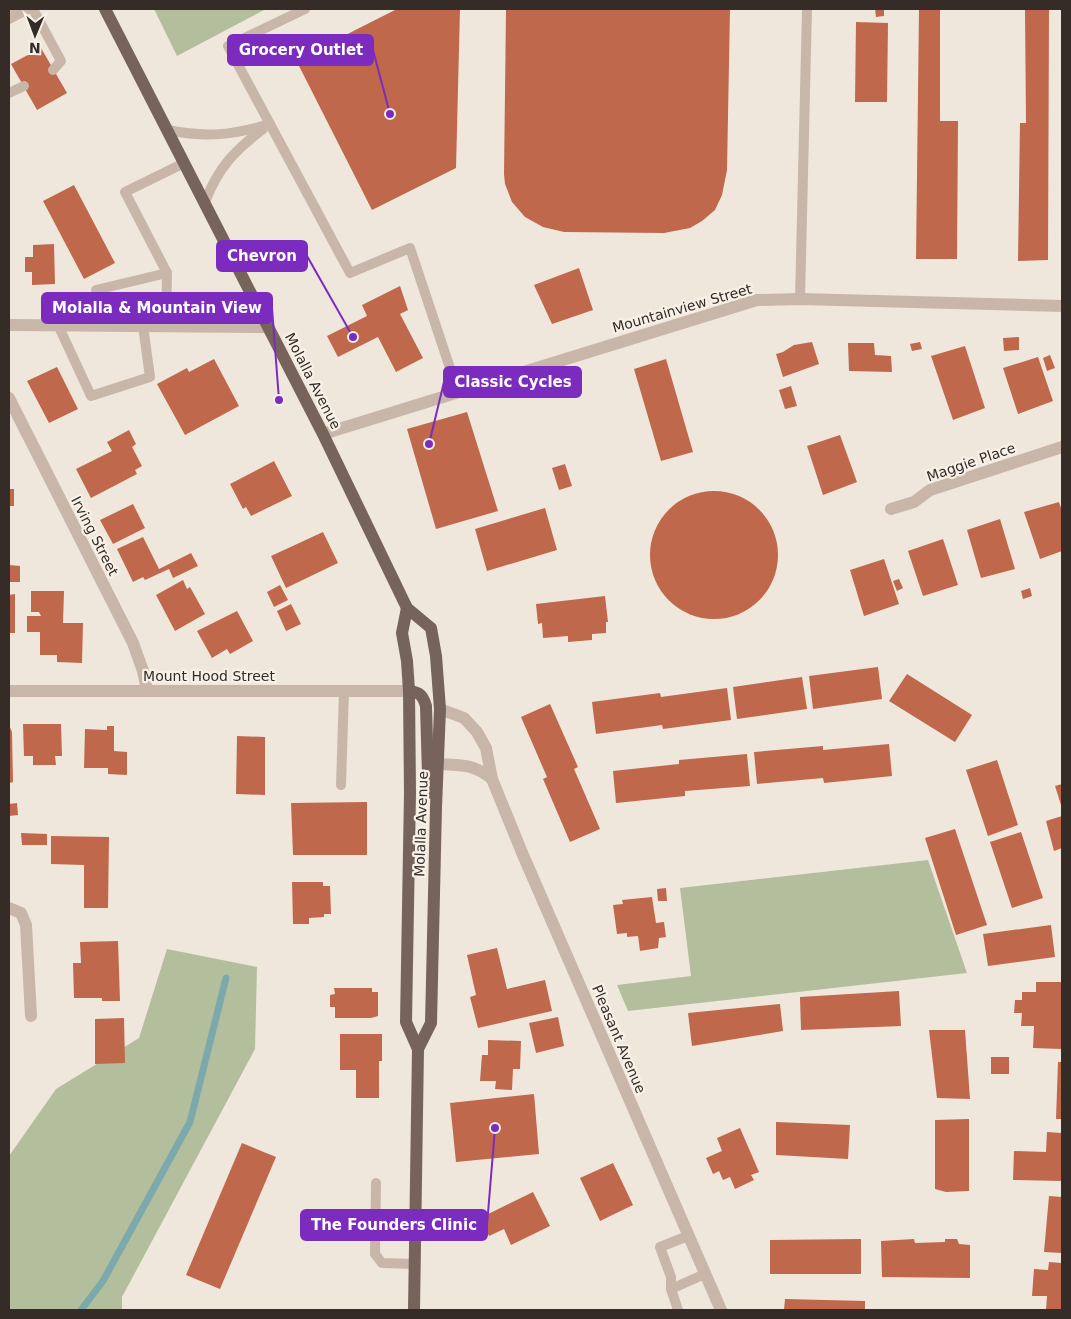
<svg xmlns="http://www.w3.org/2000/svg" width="1071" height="1319" viewBox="0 0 1071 1319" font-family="'DejaVu Sans',sans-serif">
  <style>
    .green { fill: #b3bf9c }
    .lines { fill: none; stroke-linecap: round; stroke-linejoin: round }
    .stream { stroke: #7caaac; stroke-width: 7 }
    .building { fill: #bf684b }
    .service { stroke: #c8b7a8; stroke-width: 10 }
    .minor { stroke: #c8b7a8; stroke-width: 12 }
    .primary { stroke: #76645a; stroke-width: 12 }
    .labels { text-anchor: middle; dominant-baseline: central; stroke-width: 4.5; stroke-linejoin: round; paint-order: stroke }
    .street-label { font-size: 14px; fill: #352c28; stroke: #f8f1e8 }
    .leader { fill: none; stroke: #7b2cbf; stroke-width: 2 }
    .callout-dot { fill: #7b2cbf; stroke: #f8f1e8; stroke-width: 2 }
    .callout { fill: #7b2cbf; stroke: #7b2cbf; stroke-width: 2 }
    .callout-label { font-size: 15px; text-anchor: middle; font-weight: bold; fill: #fff }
  </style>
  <rect width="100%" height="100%" fill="#f0e7dc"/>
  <!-- green -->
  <g class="green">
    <path d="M154,9H266L177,56Z"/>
    <path d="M928,860L967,973L628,1011L617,985L691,976L680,888Z"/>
    <path d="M167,949L257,967L255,1049L122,1297V1310H9V1156L56,1089L139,1038Z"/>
  </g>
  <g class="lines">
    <!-- stream -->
    <path class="stream" d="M81,1310L103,1281L190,1122L226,978"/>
  </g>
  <!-- building -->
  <g class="building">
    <path d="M397,9H460L456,168L372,210L296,60Z"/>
    <path d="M506,9H730L727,170L722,195L715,210L702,221L690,228L664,233L564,232L543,227L525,217L512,202L505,184L504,174Z"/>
    <path d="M875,9H884V16L876,17Z"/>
    <path d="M919,9H940V121H958L957,259H916Z"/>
    <path d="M1025,9H1049L1048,260L1018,261L1020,123H1026Z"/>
    <path d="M856,22L888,23L887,102H855Z"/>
    <path d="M41,48L67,93L37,110L11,64Z"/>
    <path d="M74,185L115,263L84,279L43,201Z"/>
    <path d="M54,244L55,284L32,285V272H25V257H33V245Z"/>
    <path d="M579,268L593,310L552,324L534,285Z"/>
    <path d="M400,286L408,310L400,314L423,358L396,372L378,337L338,357L327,336L367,316L362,305Z"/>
    <path d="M1019,337V350L1004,351L1003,338Z"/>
    <path d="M812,342L819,364L783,377L776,354L783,352L794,345Z"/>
    <path d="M920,342L922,349L912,351L910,344Z"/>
    <path d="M848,343H874L875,355L891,356L892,372L849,371Z"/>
    <path d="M965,346L985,408L953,420L931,356Z"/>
    <path d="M1050,355L1055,368L1047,371L1043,358Z"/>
    <path d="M1038,357L1053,401L1018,414L1003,368Z"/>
    <path d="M214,359L239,406L185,435L157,384L187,368L189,372Z"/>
    <path d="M666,359L693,452L661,461L634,369Z"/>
    <path d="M57,367L78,409L49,423L27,381Z"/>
    <path d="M791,386L797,406L785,409L779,390Z"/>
    <path d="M467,412L498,511L436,529L407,429Z"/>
    <path d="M129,430L136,444L132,447L142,466L135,470L137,474L91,498L76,469L112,451L107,442Z"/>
    <path d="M840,435L857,482L823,495L807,446Z"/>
    <path d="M274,461L292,496L251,516L246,507L243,509L230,484Z"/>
    <path d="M565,464L572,486L559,490L552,468Z"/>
    <rect x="9" y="489" width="5" height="17"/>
    <circle cx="714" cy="555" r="64"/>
    <path d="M1059,502L1062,511V551L1040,559L1024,512Z"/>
    <path d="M133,504L145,528L113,544L100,520Z"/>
    <path d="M545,508L557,550L487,571L475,529Z"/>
    <path d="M1000,519L1015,569L981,578L967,530Z"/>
    <path d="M323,532L338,563L286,588L271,556Z"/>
    <path d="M143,537L159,569L191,553L198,566L173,578L169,569L145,580L143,577L133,582L117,549Z"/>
    <path d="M943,539L958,585L923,596L908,551Z"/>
    <path d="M884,559L899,604L864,616L850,570Z"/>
    <path d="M9,565L20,566V582H9Z"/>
    <path d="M899,579L903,588L897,591L893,581Z"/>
    <path d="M183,580L187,589L190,587L205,614L175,631L156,595Z"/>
    <path d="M280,585L288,600L274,607L267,592Z"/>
    <path d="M1030,588L1032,596L1023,599L1021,591Z"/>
    <path d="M31,591H64L63,623H83L82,663L57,662V655H40V632H27V616H41L39,612H31Z"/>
    <path d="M15,594V633H9V595Z"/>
    <path d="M605,596L608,622H606V633L592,634V640L568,642V636L543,638L542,623L538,624L536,604Z"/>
    <path d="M291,604L301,624L286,631L277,611Z"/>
    <path d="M237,611L253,641L230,654L227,649L212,658L197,631Z"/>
    <path d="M878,667L882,699L813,709L809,676Z"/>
    <path d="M907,674L972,715L955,742L889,701Z"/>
    <path d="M802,677L807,709L737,719L733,687Z"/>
    <path d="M727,688L731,720L663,729L662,725L596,734L592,702L660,693L661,697Z"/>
    <path d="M550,704L578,767L574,769L600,829L570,842L543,779L547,777L521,717Z"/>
    <path d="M23,724H61L62,756H55L56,765H33V756H24Z"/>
    <path d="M9,725L12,732L13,782L9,783Z"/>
    <path d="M107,726H114V751L127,752V775L108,774V768H84L85,729L107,730Z"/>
    <path d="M237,736L265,737V795L236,794Z"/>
    <path d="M889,744L892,776L824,783L823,778L757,784L754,752L823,746V750Z"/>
    <path d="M747,754L750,786L685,791V796L616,803L613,771L679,764V760Z"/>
    <path d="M997,760L1018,825L988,836L966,770Z"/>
    <path d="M1062,784V808L1055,786Z"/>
    <path d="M367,802V855H293L291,803Z"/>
    <path d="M17,803L18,815L9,816V804Z"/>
    <path d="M1062,816V848L1054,851L1046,821Z"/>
    <path d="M955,829L987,925L956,935L925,838Z"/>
    <path d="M1021,832L1043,898L1012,908L990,842Z"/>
    <path d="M21,833L47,834V845H22Z"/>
    <path d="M51,836L109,837L108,908H84V865L51,864Z"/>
    <path d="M292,882H323V886H330L331,914H324V917L309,918V924H293Z"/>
    <path d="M666,888L667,901H658L657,889Z"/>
    <path d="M652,897L656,923L664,922L666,937L659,938L658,948L640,951L638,936L627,937V933L617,934L613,905L623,904L622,900Z"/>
    <path d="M1051,925L1055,957L988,966L983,934Z"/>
    <path d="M118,941L120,1001H102V998H74L73,963H81L80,942Z"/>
    <path d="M497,948L507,989L545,980L552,1011L478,1028L470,997L476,995L467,955Z"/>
    <path d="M1036,982H1062V1049L1033,1048L1034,1026H1021L1022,1013H1014L1015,1000H1022V992H1036Z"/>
    <path d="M334,988H372V992H378V1016L371,1018H335V1007H330V995L335,994Z"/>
    <path d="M899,991L901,1026L801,1030L800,997Z"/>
    <path d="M780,1004L783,1031L692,1046L688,1013Z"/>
    <path d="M558,1017L564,1046L536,1053L529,1023Z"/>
    <path d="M124,1018L125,1063L95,1064V1019Z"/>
    <path d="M929,1030H965L970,1099L937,1098Z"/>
    <path d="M340,1034H382V1061H379V1098H356V1070H340Z"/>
    <path d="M488,1040L521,1041L520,1069H513L512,1090L495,1089L496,1081H480L482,1055H488Z"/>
    <rect x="991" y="1057" width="18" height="17"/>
    <path d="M1058,1062H1062V1119H1056Z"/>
    <path d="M534,1094L539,1154L456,1162L450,1103Z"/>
    <path d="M969,1119V1191L946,1192L935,1189V1120Z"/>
    <path d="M776,1122L850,1125L848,1159L776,1155Z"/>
    <path d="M740,1128L759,1172L751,1175L754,1180L735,1189L730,1177L723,1180L719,1171L713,1174L706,1158L722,1151L717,1138Z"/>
    <path d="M1047,1132L1062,1133V1181L1013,1180L1014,1151L1046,1152Z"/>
    <path d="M242,1143L276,1157L220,1289L186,1275Z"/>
    <path d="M613,1163L633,1205L600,1221L580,1178Z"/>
    <path d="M533,1192L550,1226L511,1245L504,1229L489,1236L480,1218Z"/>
    <path d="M1049,1196L1062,1197V1253L1044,1252Z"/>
    <path d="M861,1239V1274H770V1240Z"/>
    <path d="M914,1239L915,1243L945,1242V1239H957L959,1244L970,1245V1278L882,1277L881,1241Z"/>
    <path d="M1049,1262L1062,1263V1310H1046L1047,1296H1032L1034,1269L1048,1270Z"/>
    <path d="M785,1299L865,1301V1310H784Z"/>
  </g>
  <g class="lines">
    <!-- service -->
    <g class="service">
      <path d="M33,9L61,61L53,70"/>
      <path d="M305,9L228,46L350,273L410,248L458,392"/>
      <path d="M9,93L24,86"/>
      <path d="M168,130C207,138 232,135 270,124"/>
      <path d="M205,202C218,168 234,151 263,129"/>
      <path d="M96,290L167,273"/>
      <path d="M800,299L807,9"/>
      <path d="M58,325L91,396L150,377L143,326"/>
      <path d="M166,326L167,273L125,192L184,163"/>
      <path d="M341,785L344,691"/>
      <path d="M376,1183L375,1254L382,1263L415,1264"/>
      <path d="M671,1289V1277L660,1247L688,1236"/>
      <path d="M678,1310L671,1289L705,1274"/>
    </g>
    <!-- minor -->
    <g class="minor">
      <path d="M9,18L26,9"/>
      <path d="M9,325L269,327"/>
      <path d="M9,398L133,643L143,671L147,690"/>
      <path d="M323,434L757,300L800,299L1062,306"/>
      <path d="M891,509L914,502L930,490L1062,447"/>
      <path d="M9,691H409"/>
      <path d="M440,709L464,718L477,732L486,748L492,779L523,855L721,1310"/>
      <path d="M438,764C461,765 474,764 492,779"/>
      <path d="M9,908L21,913L26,925L31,1016"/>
    </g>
    <!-- primary -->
    <g class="primary">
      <path d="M105,9L323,434L407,608L431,628L436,656L440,709L436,807L431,1023L418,1049"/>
      <path d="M407,608L402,633L407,661L409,691L410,793L406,1022L418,1049L414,1310"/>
      <path d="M409,691C420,692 423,696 426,706L428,775L432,793"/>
    </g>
  </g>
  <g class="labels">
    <!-- street labels -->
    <g class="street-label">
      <text transform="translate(682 308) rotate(-16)">Mountainview Street</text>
      <text transform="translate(313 381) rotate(63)">Molalla Avenue</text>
      <text transform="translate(971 462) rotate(-19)">Maggie Place</text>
      <text transform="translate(95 536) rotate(63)">Irving Street</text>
      <text x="209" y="676">Mount Hood Street</text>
      <text transform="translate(421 824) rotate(-88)">Molalla Avenue</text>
      <text transform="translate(619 1039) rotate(67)">Pleasant Avenue</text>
    </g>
  </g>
  <!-- callouts -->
  <path class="leader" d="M390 114L373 50M353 337L307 256M279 400L272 308M429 444L444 382M495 1128L487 1225"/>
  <g class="callout-dot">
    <circle cx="390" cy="114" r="5"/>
    <circle cx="353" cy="337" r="5"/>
    <circle cx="279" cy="400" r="5"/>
    <circle cx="429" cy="444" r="5"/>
    <circle cx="495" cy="1128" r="5"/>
  </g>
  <g class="callout">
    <rect x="228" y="35" width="145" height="30" rx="5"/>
    <rect x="217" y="241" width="90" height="30" rx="5"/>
    <rect x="42" y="293" width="230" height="30" rx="5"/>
    <rect x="444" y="367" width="137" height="30" rx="5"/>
    <rect x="301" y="1210" width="186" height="30" rx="5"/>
  </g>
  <g class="callout-label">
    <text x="301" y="55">Grocery Outlet</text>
    <text x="262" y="261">Chevron</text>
    <text x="157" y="313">Molalla &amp; Mountain View</text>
    <text x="513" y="387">Classic Cycles</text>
    <text x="394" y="1230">The Founders Clinic</text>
  </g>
  <!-- border -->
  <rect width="1071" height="1319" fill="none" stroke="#352c28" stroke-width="20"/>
  <!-- north arrow -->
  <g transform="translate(35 35) rotate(181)" stroke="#f8f1e8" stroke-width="4" paint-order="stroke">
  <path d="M0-4L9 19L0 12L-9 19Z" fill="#352c28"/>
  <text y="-8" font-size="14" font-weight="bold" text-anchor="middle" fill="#352c28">N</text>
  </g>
</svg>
